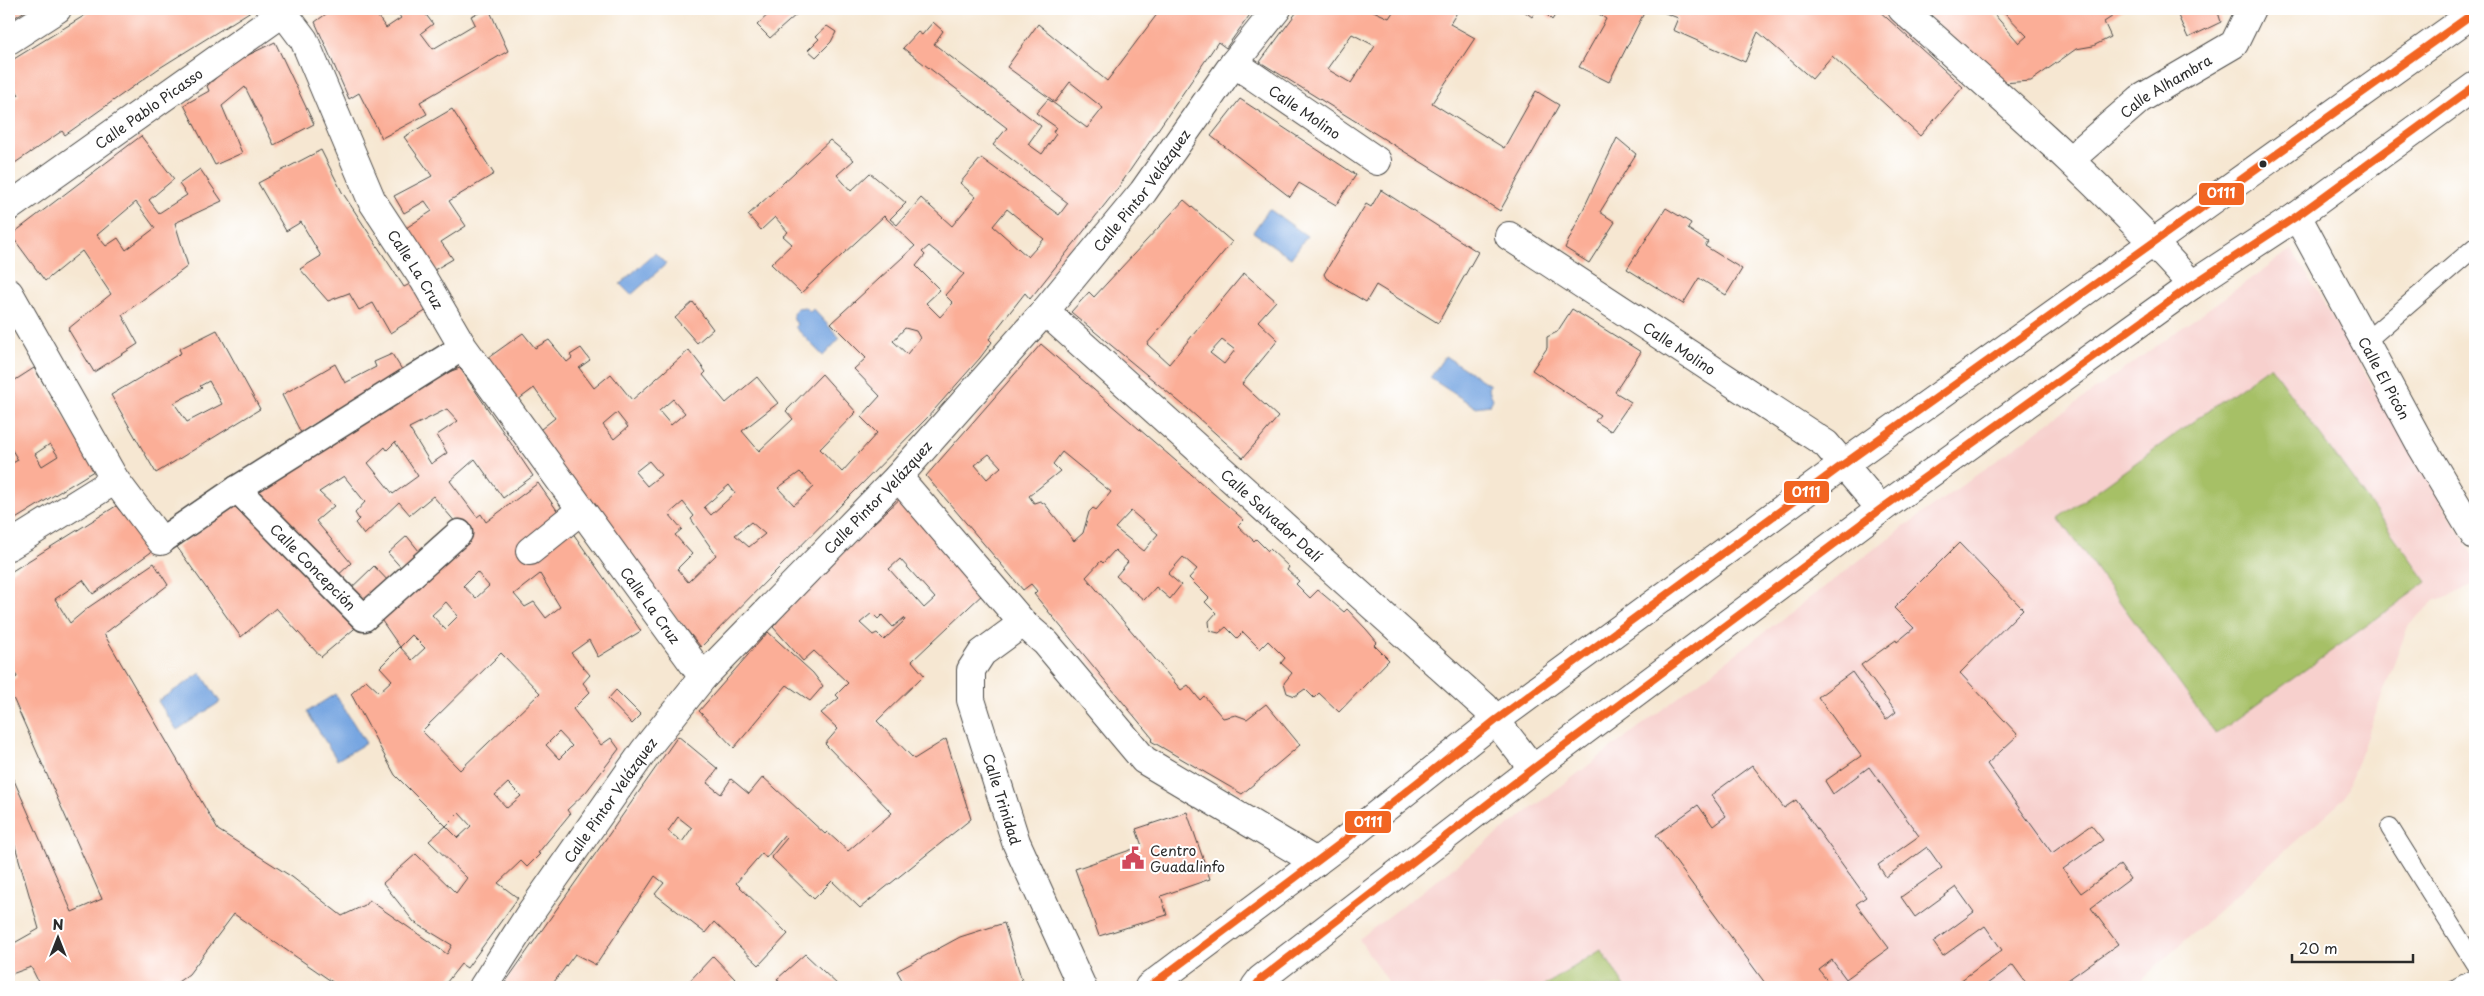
<svg xmlns="http://www.w3.org/2000/svg" width="2484" height="996" viewBox="0 0 2484 996" font-family="'Playpen Sans',sans-serif">
  <style>
    .built { fill: #f7d0cd }
    .green { fill: #a6c066; stroke: #687648 }
    .water { fill: #77a6e1; stroke: #516886 }
    .building { fill: #fbae97; fill-rule: evenodd }
    .lines { fill: none; stroke-linecap: round; stroke-linejoin: round }
    .service-casing { stroke: #494744; stroke-width: 20 }
    .pedestrian-casing { stroke: #494744; stroke-width: 29 }
    .minor-casing { stroke: #494744; stroke-width: 30 }
    .tertiary-casing { stroke: #494744; stroke-width: 30 }
    .service { stroke: #fff; stroke-width: 18 }
    .pedestrian { stroke: #fff; stroke-width: 26 }
    .minor { stroke: #fff; stroke-width: 28 }
    .tertiary { stroke: #fff; stroke-width: 28 }
    .bus-1-casing { stroke: #fff; stroke-width: 11 }
    .bus-1 { stroke: #f26522; stroke-width: 8 }
    .bus-dot { fill: #2b2b2b; stroke: #fff; stroke-width: 2 }
    .labels { text-anchor: middle; dominant-baseline: central; stroke-width: 4; stroke-linejoin: round; paint-order: stroke }
    .street-label { font-size: 14px; fill: #2b2b2b; stroke: #fff }
    .poi-label { font-size: 14px; fill: #2b2b2b; stroke: #fff; text-anchor: start }
    .line-badge { stroke: #fff; stroke-width: 2 }
    .badge-label { font-size: 14px; text-anchor: middle; font-weight: bold; fill: #fff }
  </style>
  <rect width="100%" height="100%" fill="#fff"/>
  <filter id="ink" filterUnits="userSpaceOnUse"><feTurbulence type="fractalNoise" baseFrequency=".02" numOctaves="2"/><feDisplacementMap in="SourceGraphic" scale="10" xChannelSelector="R" yChannelSelector="G"/><feConvolveMatrix kernelMatrix="1 2 1 2 8 2 1 2 1" color-interpolation-filters="sRGB"/></filter>
  <filter id="wash" filterUnits="userSpaceOnUse"><feTurbulence type="fractalNoise" baseFrequency=".0096" numOctaves="4" result="noise"/><feDisplacementMap in="SourceGraphic" scale="20" xChannelSelector="R" yChannelSelector="G"/><feGaussianBlur stdDeviation="1.12" result="paint"/><feColorMatrix in="noise" values="0 0 0 0 0 0 0 0 0 0 0 0 0 0 0 0 0 1.4 0 .05"/><feComposite in="paint" operator="in"/></filter>
  <g filter="url(#wash)">
    <rect width="100%" height="100%" fill="#f6e7d2"/>
    <!-- built -->
    <path class="built" d="M2292,249L2475,559V585L2435,601L2408,626L2344,798L2133,987H1391L1359,939L1898,531Z"/>
    <!-- green -->
    <g class="green">
      <path d="M2270,366L2427,582L2216,734L2059,518Z"/>
      <path d="M1601,950L1625,987H1542Z"/>
    </g>
    <!-- water -->
    <g class="water">
      <path d="M1269,209L1307,236L1291,258L1253,232Z"/>
      <path d="M655,253L666,264L631,295L620,284Z"/>
      <path d="M805,307L810,312L813,309L840,338L823,356L795,327L797,324L794,320L793,314L797,308Z"/>
      <path d="M1445,356L1490,385L1488,388L1493,399L1490,405L1475,407L1430,378Z"/>
      <path d="M201,673L220,702L177,730L158,701Z"/>
      <path d="M335,694L366,743L337,760L307,712Z"/>
    </g>
    <g id="blocks">
      <!-- building -->
      <g class="building">
        <path d="M9,9H28L9,21Z"/>
        <path d="M95,9H254L158,69L65,135L62,131L9,167V102L19,95L9,78V62Z"/>
        <path d="M333,9H382L376,14L386,28L401,18L395,9H428L424,12L433,24L421,33L433,49L475,24L471,16L489,9L508,51L420,102L427,114L382,138L359,93L349,99L315,22Z"/>
        <path d="M774,9H793L797,14L770,38L757,25Z"/>
        <path d="M1161,9H1254L1226,48L1218,42L1118,188L1030,299L1025,293L989,339L992,342L980,358L927,418L701,647L634,567L536,433L555,418L534,388L514,403L485,360L523,333L535,348L549,340L567,362L572,358L570,355L581,348L590,360L579,368L594,388L611,374L632,400L689,350L706,372L703,375L726,403L757,377L778,403L742,431L759,451L793,419L786,411L822,374L856,412L820,449L842,472L877,433L861,417L880,396L854,369L866,358L831,323L915,246L884,216L801,293L771,264L792,244L783,236L788,232L775,217L761,230L748,215L830,140L854,160L837,175L851,191L870,173L906,203L890,219L897,225L921,198L952,226L976,197L960,183L981,158L1059,215L1068,203L993,145L1007,128L903,48L918,32L922,35L933,22L943,31L934,44L1041,126L1028,144L1042,154L1056,134L1053,132L1056,127L1036,113L1048,99L1087,128L1103,108L1070,82L1055,102L1007,67L1038,24L1107,81ZM1007,209L1044,239L1028,257L993,226ZM929,246L964,274L945,295L953,303L940,317L926,303L940,290L916,266L925,255L922,252ZM905,328L916,331L920,338L907,354L893,341ZM673,399L685,413L671,425L659,411ZM617,413L628,427L614,439L603,425ZM649,461L661,475L647,486L635,472ZM800,472L814,487L794,505L778,488ZM729,485L735,493L711,515L704,507ZM683,502L694,516L691,519L716,555L688,582L677,569L692,554L675,535L682,529L669,514ZM751,522L765,534L749,547L735,535Z"/>
        <path d="M1299,9H1369L1389,18L1395,9H1459L1450,24L1475,38L1432,103L1504,148L1536,91L1559,105L1500,211L1260,62ZM1352,34L1375,46L1351,83L1327,69Z"/>
        <path d="M1521,9H1537L1532,17Z"/>
        <path d="M1541,9H1559L1552,20Z"/>
        <path d="M1592,9H1646L1609,82L1579,67L1606,19Z"/>
        <path d="M1655,9H1877L1963,87L1920,136L1832,56L1812,79L1758,32L1745,62L1673,30L1678,18Z"/>
        <path d="M1921,9H1999L1994,14L2019,43L2027,36L2001,9H2124L2104,22L2111,37L2093,46L2076,49L2031,81L2002,83Z"/>
        <path d="M2175,9H2217L2221,22L2188,38Z"/>
        <path d="M827,26L836,32L831,42L816,57L808,50L819,39L816,36Z"/>
        <path d="M275,42L314,124L274,145L245,87L222,106L242,153L215,165L184,105L209,91L207,86L232,63Z"/>
        <path d="M1240,99L1356,175L1336,205L1299,183L1290,197L1211,136Z"/>
        <path d="M452,109L494,174L449,201L466,226L441,242L453,259L429,273L403,230L432,211L425,201L404,213L394,196L432,176L404,137Z"/>
        <path d="M141,136L174,179L149,200L159,213L187,195L179,184L200,169L222,201L175,223L188,266L122,315L138,344L94,372L68,329L111,294L82,251L45,281L11,235ZM136,202L155,228L126,250L118,238L106,246L97,235Z"/>
        <path d="M1617,138L1636,154L1600,212L1615,222L1589,263L1565,248Z"/>
        <path d="M321,150L342,192L404,287L416,281L432,307L390,333L373,303L359,310L349,293L328,301L300,269L321,256L301,222L286,231L258,183Z"/>
        <path d="M1381,190L1478,252L1438,323L1376,285L1366,302L1326,278L1324,274L1366,204L1371,207Z"/>
        <path d="M1184,200L1232,242L1147,344L1169,364L1244,273L1276,301L1258,321L1278,340L1242,384L1278,417L1243,458L1188,409L1071,312L1089,292L1094,297ZM1222,340L1235,350L1224,364L1210,353Z"/>
        <path d="M1666,208L1691,223L1688,229L1708,242L1705,246L1742,269L1726,295L1699,278L1683,304L1627,269Z"/>
        <path d="M693,302L713,329L697,343L675,318Z"/>
        <path d="M1572,309L1641,352L1615,392L1631,402L1611,431L1595,421L1600,415L1532,370L1547,348V337L1557,332Z"/>
        <path d="M217,330L260,409L156,473L111,395L181,353L179,349ZM209,381L222,404L187,422L174,403L202,388L200,386Z"/>
        <path d="M1041,344L1244,520L1238,526L1254,541L1256,539L1268,551L1270,549L1289,567L1287,570L1299,581L1296,584L1310,598L1318,590L1344,612L1347,609L1366,629L1377,642L1374,645L1389,660L1339,712L1319,693L1314,698L1305,689L1295,696L1287,693L1284,683L1292,673L1281,663L1285,658L1268,641L1260,649L1243,632L1237,638L1226,627L1219,633L1210,631L1209,621L1216,613L1205,602L1209,598L1189,578L1197,569L1183,557L1168,574L1181,585L1170,599L1156,587L1144,600L1116,576L1128,562L1115,550L1103,563L1101,561L1086,577L1181,690L1188,685L1200,700L1204,696L1223,718L1236,715L1247,719L1266,704L1300,745L1242,794L1151,741L1153,739L1034,594L1037,591L1031,584L1023,590L926,476ZM1062,452L1111,492L1096,510L1093,508L1089,512L1083,533L1074,541L1045,504L1040,501L1034,503L1029,496L1060,471L1053,464ZM989,454L1001,467L987,479L975,465ZM1131,511L1158,534L1144,551L1115,528Z"/>
        <path d="M392,354L406,376L341,416L337,409L301,433L282,395L335,364L345,383L376,367L374,362Z"/>
        <path d="M34,368L97,469L9,523V465L18,460L9,445V390L12,388L9,384ZM50,444L58,456L42,466L35,454Z"/>
        <path d="M460,368L533,476L503,498L475,459L450,481L477,517L481,514L486,522L538,483L641,631L598,657L589,640L571,653L590,675L583,683L590,692L573,709L601,745L611,738L619,749L586,792L567,810L570,814L538,853L540,854L527,867L521,861L498,883L518,898L467,968L461,964L443,987H333L336,985L334,983L234,914L189,974L171,987H41L31,967L9,975V946L39,929L9,825V769L72,912L102,899L9,689V682L17,677L9,662V573L116,506L154,550L93,594L83,580L55,599L70,623L89,607L154,563L168,585L104,634L218,830L292,877L342,916L365,905L369,900L447,954L452,945L414,922L383,883L416,854L456,893L467,878L429,841L446,826L458,838L471,826L459,813L446,826L395,775L351,694L366,680L379,692L392,680L380,667L400,647L412,660L425,648L412,635L400,647L375,611L469,538L433,496L410,515L399,502L364,535L355,523L359,519L355,513L365,502L344,476L319,492L334,506L316,521L351,563L331,582L247,490L437,376ZM447,409L458,421L437,435L447,453L431,464L409,428ZM395,442L418,476L393,494L368,463L385,447L387,450ZM477,572L489,586L476,598L463,586ZM540,574L560,607L546,618L534,602L525,607L514,594ZM446,602L458,616L445,629L432,615ZM501,653L540,693L460,770L422,731ZM559,732L572,746L559,759L546,745ZM508,783L521,796L507,808L495,795Z"/>
        <path d="M904,495L986,591L912,661L924,675L877,721L914,759L946,739L971,819L860,908L832,881L814,899L771,857L787,838L784,836L766,858L762,853L736,883L788,934L759,965L714,922L705,933L655,894L664,883L655,876L596,965L575,954L554,982L562,987H502L678,736L718,769L707,783L721,794L731,779L749,794L763,777L825,834L827,832L848,851L892,813L825,744L838,729L821,713L839,698L836,695L848,683L814,651L803,661L773,627L813,580ZM900,559L935,598L924,608L889,569ZM872,613L878,619L882,615L893,627L904,618L905,620L884,640L877,633L873,635L860,623ZM678,817L692,828L682,842L668,831Z"/>
        <path d="M242,500L360,624L321,657L276,608L241,637L177,547Z"/>
        <path d="M407,536L423,556L405,572L388,553Z"/>
        <path d="M1959,543L2023,609L1960,673L2018,735L1987,764L2052,853L2091,825L2103,840L2063,869L2081,893L2120,865L2130,879L2091,908L2118,944L2058,987H2029L2013,965L1983,987H1965L1960,981L2002,950L1985,926L1943,956L1933,942L1974,912L1956,887L1915,917L1901,897L1942,868L1927,847L1886,877L1878,865L1919,836L1869,767L1833,794L1825,781L1861,756L1818,697L1852,672L1886,720L1896,712L1861,665L1896,640L1897,642L1914,628L1894,608Z"/>
        <path d="M374,566L391,584L362,611L345,594Z"/>
        <path d="M768,632L813,673L823,686L810,701L787,685L734,748L699,711Z"/>
        <path d="M616,690L641,715L632,724L608,699Z"/>
        <path d="M1752,765L1784,808L1796,800L1866,897L1856,904L1889,948L1846,979L1832,960L1819,970L1832,987H1768L1656,835L1698,805L1713,826L1726,816L1711,795Z"/>
        <path d="M1187,812L1210,879L1161,896L1167,915L1099,936L1075,869L1142,846L1136,829Z"/>
        <path d="M1004,923L1024,987H906L897,971L960,937Z"/>
        <path d="M805,954L840,987H784L777,979Z"/>
        <path d="M713,956L735,979L727,987H684Z"/>
      </g>
    </g>
  </g>
  <g filter="url(#ink)">
    <use href="#blocks" fill-opacity="0" stroke="#494744" stroke-width="1"/>
    <g class="lines">
      <defs>
        <g id="service">
          <path d="M2365,342L2475,247"/>
          <path d="M2390,828L2475,964"/>
          <path d="M2458,987L2475,978"/>
        </g>
        <g id="pedestrian">
          <path id="s1" d="M237,489L364,618L459,533"/>
          <path d="M161,541L237,489L463,347"/>
        </g>
        <g id="minor">
          <path d="M1902,9C2002,98 2103,185 2192,285"/>
          <path id="s2" d="M283,12L304,40L372,201L424,280L463,347L703,677"/>
          <path d="M9,40L57,9"/>
          <path id="s3" d="M1234,63L1377,161"/>
          <path id="s4" d="M2071,159L2140,99L2234,44L2251,9"/>
          <path id="s5" d="M2297,216L2422,447L2475,536"/>
          <path id="s6" d="M1509,236L1826,444L1881,509"/>
          <path d="M9,293L115,480L161,541"/>
          <path id="s7" d="M1045,311L1485,707L1533,769"/>
          <path d="M9,546L115,480"/>
          <path d="M530,551L581,510"/>
        </g>
        <g id="tertiary">
          <path id="s8" d="M9,207L288,9"/>
          <path d="M898,477L1023,623L1046,643L1144,760L1316,862"/>
          <path id="s9" d="M1023,623L982,653L971,670V700L1016,842L1082,987"/>
          <path id="s10" d="M483,987L531,912L644,751L703,677L898,477L1045,311L1143,192L1234,63L1277,9"/>
          <path d="M1149,987L1340,844L1496,720L1844,464L2475,12"/>
          <path d="M1255,987L1261,979L1533,769L1881,509L2192,285L2297,216L2475,86"/>
        </g>
      </defs>
      <!-- service casing -->
      <use href="#service" class="service-casing"/>
      <!-- pedestrian casing -->
      <use href="#pedestrian" class="pedestrian-casing"/>
      <!-- minor casing -->
      <use href="#minor" class="minor-casing"/>
      <!-- tertiary casing -->
      <use href="#tertiary" class="tertiary-casing"/>
      <!-- service -->
      <use href="#service" class="service"/>
      <!-- pedestrian -->
      <use href="#pedestrian" class="pedestrian"/>
      <!-- minor -->
      <use href="#minor" class="minor"/>
      <!-- tertiary -->
      <use href="#tertiary" class="tertiary"/>
      <defs>
        <g id="bus-1">
          <path d="M1149,987L1340,844L1496,720L1844,464L2475,12"/>
          <path d="M1255,987L1261,979L1533,769L1881,509L2192,285L2297,216L2475,86"/>
        </g>
      </defs>
      <!-- bus-1 casing -->
      <use href="#bus-1" class="bus-1-casing"/>
      <!-- bus-1 -->
      <use href="#bus-1" class="bus-1"/>
    </g>
  </g>
  <!-- icons -->
  <defs>
    <symbol id="civic-bare" viewBox="-9 -9 18 18"><path d="M-.6-6.5H3V-4.5H.6V-3L4-1V1h2V6H-6V1h2V-1L-.6-3ZM-1.2 2.5V6h2.4V2.5Z" fill="#d1495b" stroke="#fff" stroke-width="2.5" paint-order="stroke"/></symbol>
  </defs>
  <g fill-rule="evenodd">
    <use href="#civic-bare" x="1117" y="842" width="32" height="32"/>
  </g>
  <!-- markers -->
  <circle class="bus-dot" cx="2263" cy="164" r="4.5"/>
  <g class="labels">
    <!-- street labels -->
    <g class="street-label">
      <text stroke="none"><textPath href="#s4" startOffset="120">Calle Alhambra</textPath></text>
      <text stroke="none"><textPath href="#s8" startOffset="171">Calle Pablo Picasso</textPath></text>
      <text stroke="none"><textPath href="#s3" startOffset="86">Calle Molino</textPath></text>
      <text stroke="none"><textPath href="#s10" startOffset="1036">Calle Pintor Velázquez</textPath></text>
      <text stroke="none"><textPath href="#s2" startOffset="291">Calle La Cruz</textPath></text>
      <text stroke="none"><textPath href="#s6" startOffset="204">Calle Molino</textPath></text>
      <text stroke="none"><textPath href="#s5" startOffset="184">Calle El Picón</textPath></text>
      <text stroke="none"><textPath href="#s10" startOffset="631">Calle Pintor Velázquez</textPath></text>
      <text stroke="none"><textPath href="#s7" startOffset="305">Calle Salvador Dalí</textPath></text>
      <text stroke="none"><textPath href="#s1" startOffset="109">Calle Concepción</textPath></text>
      <text stroke="none"><textPath href="#s2" startOffset="701">Calle La Cruz</textPath></text>
      <text stroke="none"><textPath href="#s9" startOffset="205">Calle Trinidad</textPath></text>
      <text stroke="none"><textPath href="#s10" startOffset="226">Calle Pintor Velázquez</textPath></text>
    </g>
    <!-- poi labels -->
    <g class="poi-label">
      <text x="1150" y="850">Centro<tspan x="1150" dy="16">Guadalinfo</tspan></text>
    </g>
  </g>
  <g class="line-badge">
    <rect x="2198" y="182" width="47" height="24" rx="5" fill="#f26522"/>
    <rect x="1783" y="480" width="47" height="24" rx="5" fill="#f26522"/>
    <rect x="1344" y="810" width="48" height="24" rx="5" fill="#f26522"/>
  </g>
  <g class="badge-label">
    <text x="2221" y="198">0111</text>
    <text x="1806" y="497">0111</text>
    <text x="1368" y="827">0111</text>
  </g>
  <!-- margin -->
  <rect width="2484" height="996" fill="none" stroke="#fff" stroke-width="30"/>
  <!-- north arrow -->
  <g transform="translate(58 938)" stroke="#ffffff" stroke-width="4" paint-order="stroke">
  <path d="M0-4L9 19L0 12L-9 19Z" fill="#2b2b2b"/>
  <text y="-8" font-size="14" font-weight="bold" text-anchor="middle" fill="#2b2b2b">N</text>
  </g>
  <!-- scale -->
  <path d="M2292 954v8h121v-8" fill="none" stroke="#2b2b2b" stroke-width="2.5"/>
  <text x="2299" y="954" font-size="15" fill="#2b2b2b" stroke="#ffffff" stroke-width="4" paint-order="stroke">20 m</text>
</svg>
